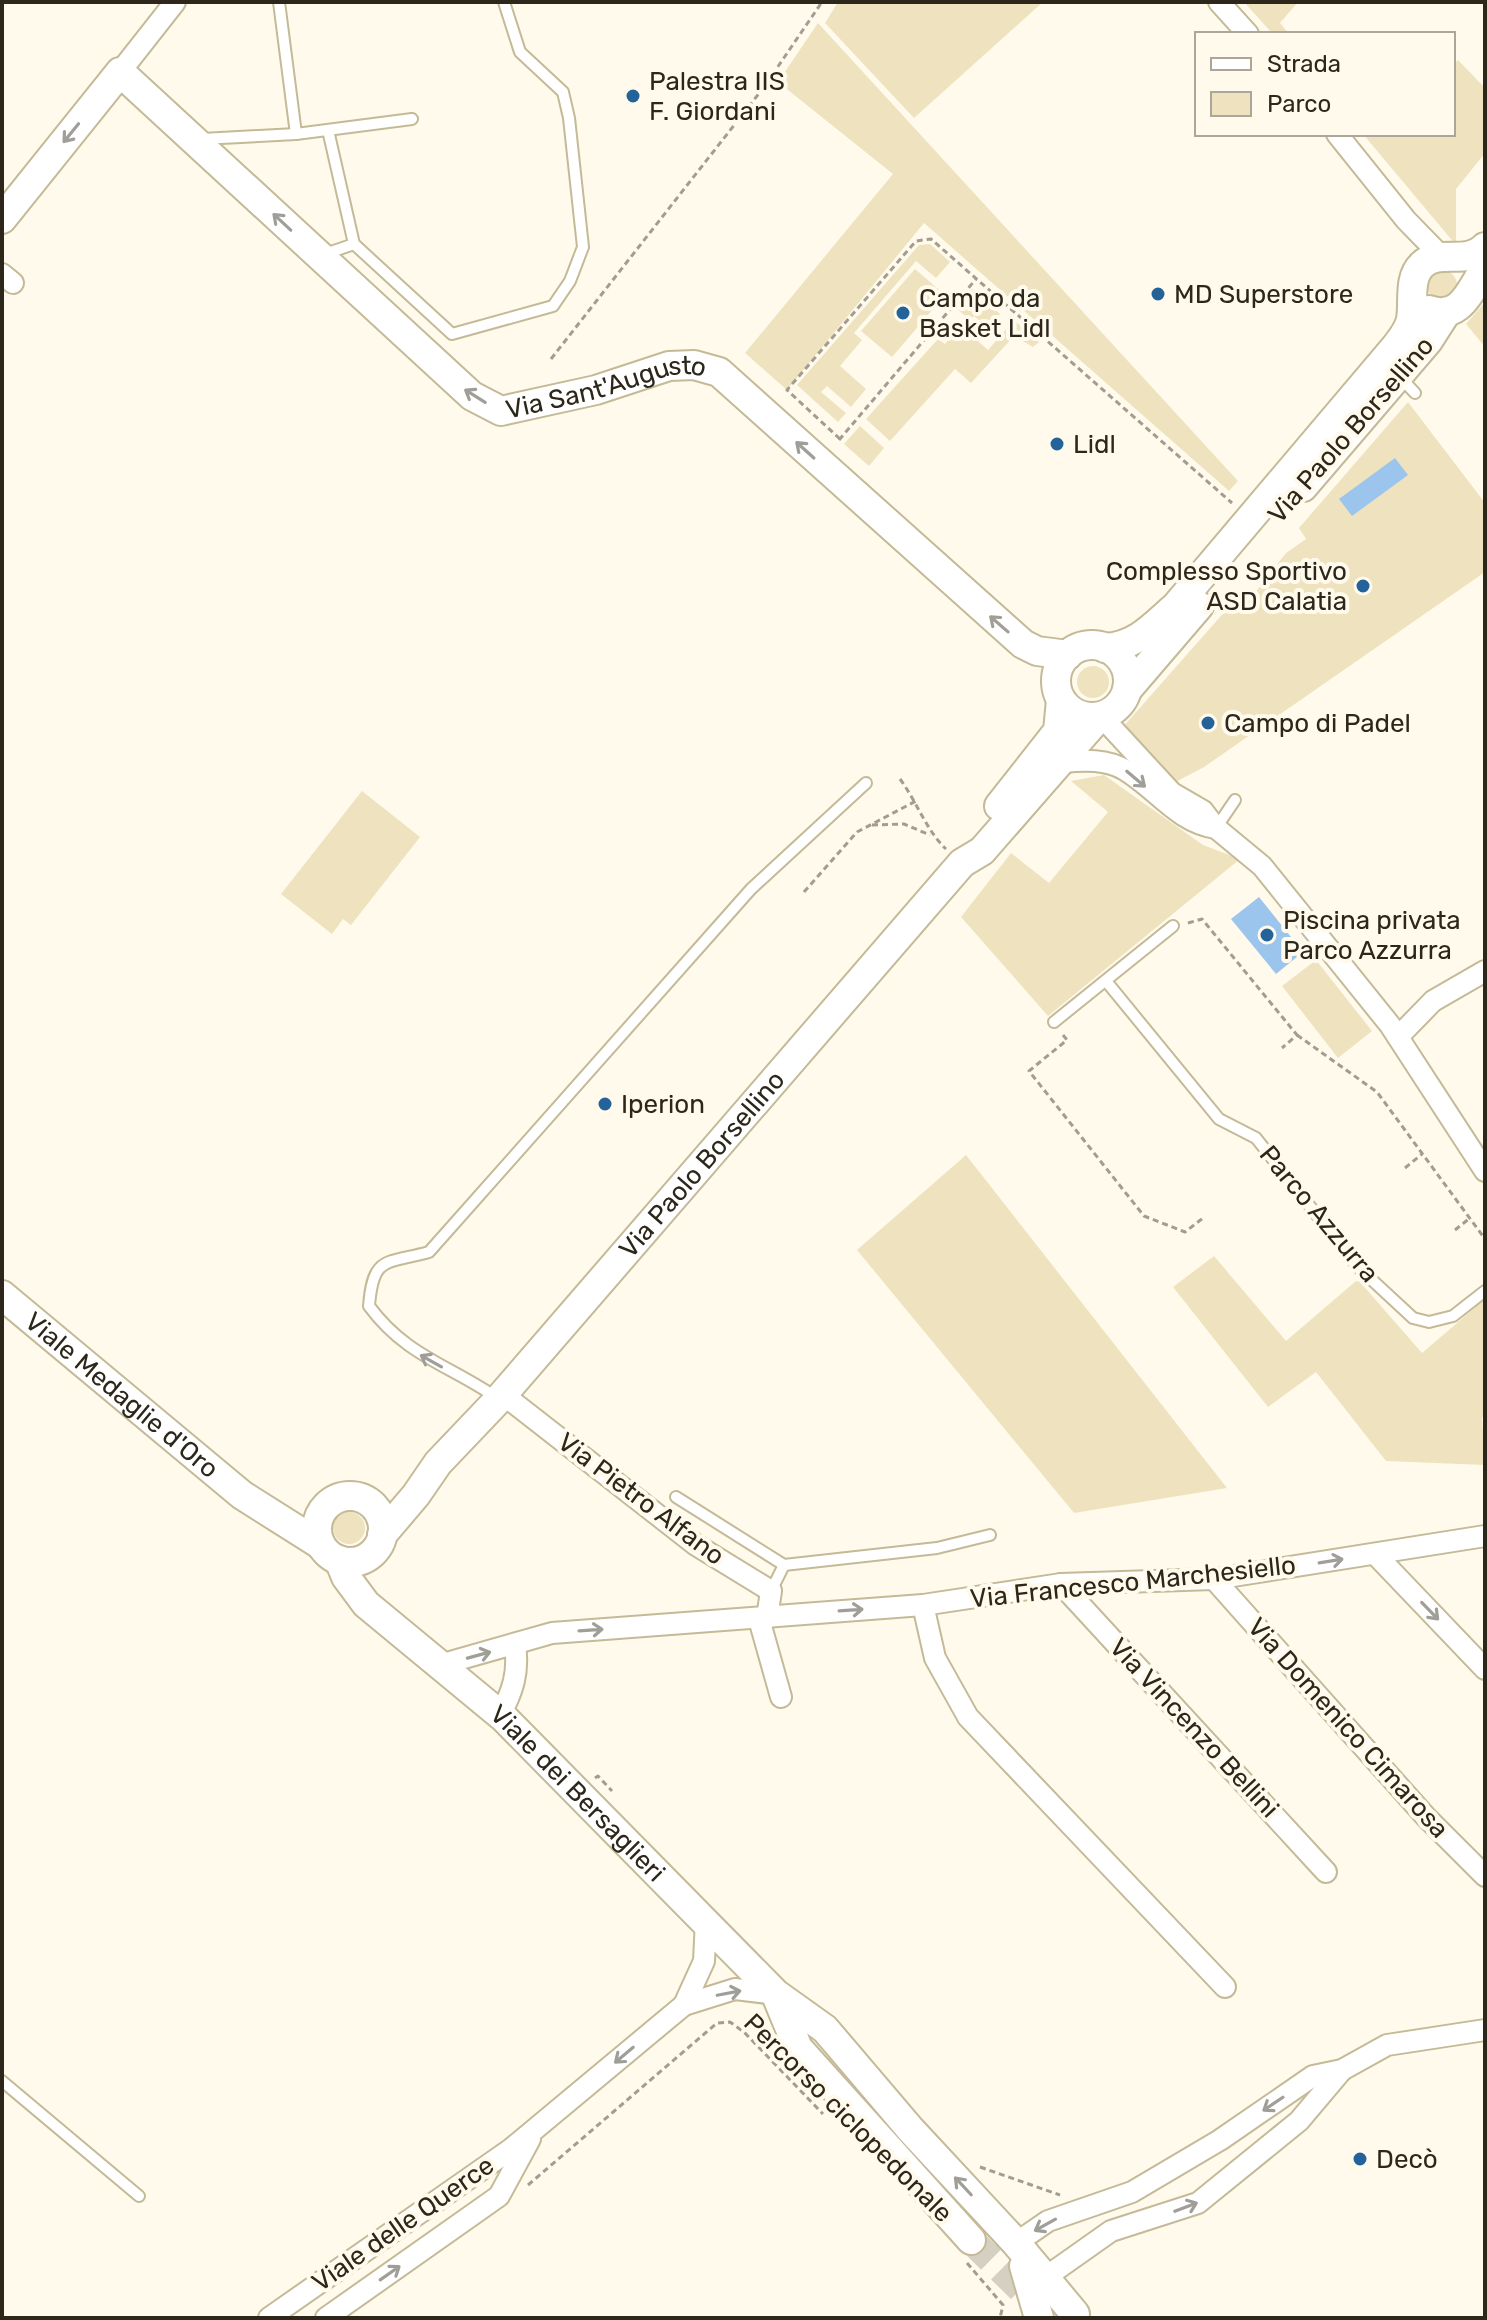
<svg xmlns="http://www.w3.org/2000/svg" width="1487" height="2320" viewBox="0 0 1487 2320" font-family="Rubik,sans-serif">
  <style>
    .green { fill: #eee3be }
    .water { fill: #9bc5ed }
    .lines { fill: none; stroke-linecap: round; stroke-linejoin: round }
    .secondary-tunnel { stroke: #d5d0c2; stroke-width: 28; stroke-dasharray: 28 14; stroke-linecap: butt }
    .lane-casing { stroke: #c4ba97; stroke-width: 14 }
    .street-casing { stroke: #c4ba97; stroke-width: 24 }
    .secondary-casing { stroke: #c4ba97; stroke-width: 32 }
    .path { stroke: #a29d90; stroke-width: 3; stroke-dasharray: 6 4; stroke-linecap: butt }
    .lane { stroke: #fff; stroke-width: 10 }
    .street { stroke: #fff; stroke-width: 20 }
    .secondary { stroke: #fff; stroke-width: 28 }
    .oneway { stroke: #a09e98 }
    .poi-dot { fill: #246399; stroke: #fffaec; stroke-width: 3 }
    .labels { text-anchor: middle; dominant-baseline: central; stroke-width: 8; stroke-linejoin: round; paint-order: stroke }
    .poi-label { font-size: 26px; fill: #2c271a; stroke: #fffaec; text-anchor: start }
    .street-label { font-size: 26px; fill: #2c271a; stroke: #fffaec }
  </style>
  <rect width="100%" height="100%" fill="#fffaec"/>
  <!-- green -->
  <g class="green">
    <path d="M838,2H1043L914,118L825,23Z"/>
    <path d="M1244,2H1298L1280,23L1289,34H1273Z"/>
    <path d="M818,23L1238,481L1229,491L924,223L787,390L745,353L893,174L778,82Z"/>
    <path d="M1458,60L1485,88V153L1456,189V245L1363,134H1453V65Z"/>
    <path d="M930,244L950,262L936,278L916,261L854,333L862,340L840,366L866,389L851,407L827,386L821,392L846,413L838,422L797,385L919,245Z"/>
    <path d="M915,269L945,295L892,357L861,331Z"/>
    <circle cx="1442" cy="285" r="15"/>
    <path d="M972,289L1000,314L988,328L974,316L970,320L956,308Z"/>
    <path d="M1485,302V347L1466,324Z"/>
    <path d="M1014,320L1039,342L1033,347L1014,336L971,383L955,369L890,441L866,419L938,339L945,344L961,326L988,350Z"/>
    <path d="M1408,402L1485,503V572L1204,767L1172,784L1122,728L1235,600L1243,608L1286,553L1306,539L1299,528Z"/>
    <path d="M860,426L884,448L869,466L844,444Z"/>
    <circle cx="1093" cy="682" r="16"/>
    <path d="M1104,775L1203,845L1240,859L1048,1016L961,917L1011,853L1049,883L1108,812L1071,781Z"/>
    <path d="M362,791L420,837L351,925L343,919L332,934L281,894Z"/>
    <path d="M1316,960L1372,1031L1338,1058L1282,986Z"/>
    <path d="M966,1155L1227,1488L1074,1513L857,1250Z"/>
    <path d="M1214,1256L1286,1341L1356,1281L1360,1282L1422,1353L1485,1299V1417H1482L1485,1465L1386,1461L1316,1372L1268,1407L1173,1287Z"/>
    <circle cx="349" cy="1528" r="16"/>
  </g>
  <!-- water -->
  <g class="water">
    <path d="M1395,458L1408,475L1352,516L1339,499Z"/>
    <path d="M1259,897L1303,952L1276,974L1231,919Z"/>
  </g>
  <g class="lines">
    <!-- secondary-tunnel -->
    <path class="secondary-tunnel" d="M971,2240L1042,2310"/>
    <defs>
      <g id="lane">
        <path d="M279,2L296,134L412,119"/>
        <path d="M328,130L354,244L452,334L553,306L570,281L583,247L569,118L563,92L520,52L504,2"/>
        <path d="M202,139L296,134"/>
        <path d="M322,255L354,244"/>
        <path d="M1400,377L1415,393"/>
        <path d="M1216,828L1235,800"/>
        <path d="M1106,981L1219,1119L1256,1138L1358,1267L1413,1318L1429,1322L1453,1316L1485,1291"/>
        <path d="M1054,1022L1173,926"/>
        <path d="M497,1398C449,1365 406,1356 369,1306C373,1255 386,1264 429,1252L751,889L866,783"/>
        <path d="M676,1497L784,1565"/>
        <path d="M771,1591L784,1565L937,1548L990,1535"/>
        <path d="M2,2081L139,2196"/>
      </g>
      <g id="street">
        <path d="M1219,2L1248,34"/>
        <path d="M120,72L175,2"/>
        <path d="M1337,134L1406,220L1442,257"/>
        <path d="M2,274L13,283"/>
        <path d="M1101,716L1172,793L1203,811L1216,828L1262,866L1390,1025L1485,1171"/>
        <path d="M1063,762C1084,760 1107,759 1125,770C1157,789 1177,822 1216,828"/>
        <path d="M1398,1037L1433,1001L1485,971"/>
        <path d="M514,1403L696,1545L771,1591L767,1618"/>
        <path d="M1376,1555L1485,1669"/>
        <path d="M1214,1579L1426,1817L1485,1876"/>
        <path d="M1061,1584L1326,1872"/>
        <path d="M923,1605L935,1658L968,1717L1225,1987"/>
        <path d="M759,1619L781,1697"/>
        <path d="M443,1664L552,1633L923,1605L1061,1584L1214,1579L1485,1536"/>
        <path d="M500,1715C513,1691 519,1672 515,1645"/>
        <path d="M684,2005L704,1961L706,1920"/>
        <path d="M1016,2243L1048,2221L1132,2192L1220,2140L1313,2076L1342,2070L1387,2045L1485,2030"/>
        <path d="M1043,2279L1111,2231L1198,2203L1299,2121L1342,2070"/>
        <path d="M269,2318L511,2149L684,2005L735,1989L776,1994"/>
        <path d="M326,2318L499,2196L530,2139"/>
      </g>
      <g id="secondary">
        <path id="s1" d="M2,219L120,72L472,396L501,411L596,390L669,366L694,365L719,372L1023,644L1037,651L1068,655"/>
        <path d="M1429,310C1461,321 1470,290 1485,268"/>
        <path d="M1303,487L1428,341L1446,313"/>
        <circle cx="1092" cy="681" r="36"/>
        <path d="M1105,648C1137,646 1153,626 1176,606L1396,346C1402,338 1409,330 1411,319C1414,302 1408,278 1422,265C1439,248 1467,266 1485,247"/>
        <path d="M1127,690L1199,606"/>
        <path d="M999,806L1058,731L1061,700"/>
        <path id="s2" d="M2,1295L242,1495L321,1545"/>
        <circle cx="350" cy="1529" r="33"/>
        <path id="s3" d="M382,1535L416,1495L438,1463L498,1400L962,863L982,851L1099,717"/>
        <path id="s4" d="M339,1560L346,1577L366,1604L504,1718L776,1994L825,2029L911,2130L1016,2243L1075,2314"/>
        <path d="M776,1995L798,2048L971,2240"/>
        <path d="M1024,2266L1039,2318"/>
      </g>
    </defs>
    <!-- lane casing -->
    <use href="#lane" class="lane-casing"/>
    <!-- street casing -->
    <use href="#street" class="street-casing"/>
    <!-- secondary casing -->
    <use href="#secondary" class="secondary-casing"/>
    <!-- path -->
    <g class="path">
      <path d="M551,359L764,87L822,2"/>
      <path d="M840,439L787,390L916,241L931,239L1232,503"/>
      <path d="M839,440L976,279"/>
      <path d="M900,779C917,802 926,830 946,849"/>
      <path d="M872,825L904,824L930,835"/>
      <path d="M804,892L857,832L916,801"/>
      <path d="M1188,923L1202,919L1297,1035L1282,1048"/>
      <path d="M1063,1035L1067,1040L1029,1071L1144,1216L1185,1232L1203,1218"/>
      <path d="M1297,1035L1377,1092L1485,1239"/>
      <path d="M1405,1168L1422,1154"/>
      <path d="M1455,1230L1470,1218"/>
      <path d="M369,1571L379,1558"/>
      <path d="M595,1778L598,1776L612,1791"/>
      <path d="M980,2167L1060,2195"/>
      <path d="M528,2185L717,2023L730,2022L744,2032L823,2114"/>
      <path d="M967,2263L1003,2305L1000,2318"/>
    </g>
    <!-- lane -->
    <use href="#lane" class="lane"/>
    <!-- street -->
    <use href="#street" class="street"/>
    <!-- secondary -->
    <use href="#secondary" class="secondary"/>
  </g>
  <!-- one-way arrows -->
  <defs><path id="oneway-shaft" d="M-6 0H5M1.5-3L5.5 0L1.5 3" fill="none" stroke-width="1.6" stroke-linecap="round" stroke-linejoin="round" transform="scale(2)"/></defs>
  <g class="oneway">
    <use href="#oneway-shaft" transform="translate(71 133) rotate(129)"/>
    <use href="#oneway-shaft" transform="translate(282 222) rotate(-137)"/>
    <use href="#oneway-shaft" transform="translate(475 396) rotate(-148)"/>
    <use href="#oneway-shaft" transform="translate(805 450) rotate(-138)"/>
    <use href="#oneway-shaft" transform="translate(999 624) rotate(-139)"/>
    <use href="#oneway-shaft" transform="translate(1136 779) rotate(40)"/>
    <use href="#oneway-shaft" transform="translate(431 1361) rotate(-151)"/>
    <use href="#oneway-shaft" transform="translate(1331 1561) rotate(-9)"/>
    <use href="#oneway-shaft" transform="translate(851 1610) rotate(-4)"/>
    <use href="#oneway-shaft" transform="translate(1430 1611) rotate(46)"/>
    <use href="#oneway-shaft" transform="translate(591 1630) rotate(-4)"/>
    <use href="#oneway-shaft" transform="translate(479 1655) rotate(-15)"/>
    <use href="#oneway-shaft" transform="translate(729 1993) rotate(-11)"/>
    <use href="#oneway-shaft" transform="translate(624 2055) rotate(140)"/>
    <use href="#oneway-shaft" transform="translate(1273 2104) rotate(146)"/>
    <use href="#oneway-shaft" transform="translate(963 2186) rotate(-133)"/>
    <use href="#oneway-shaft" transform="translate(1186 2207) rotate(-21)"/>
    <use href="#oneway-shaft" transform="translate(1045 2225) rotate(151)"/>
    <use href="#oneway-shaft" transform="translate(390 2273) rotate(-35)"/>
  </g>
  <!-- markers -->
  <g class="poi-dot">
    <circle cx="633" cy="96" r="8"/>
    <circle cx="1158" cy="294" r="8"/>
    <circle cx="903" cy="313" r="8"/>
    <circle cx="1057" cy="444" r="8"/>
    <circle cx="1363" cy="586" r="8"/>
    <circle cx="1208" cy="723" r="8"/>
    <circle cx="1267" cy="935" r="8"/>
    <circle cx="605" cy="1104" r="8"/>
    <circle cx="1360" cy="2159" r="8"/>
  </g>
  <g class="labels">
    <!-- poi labels -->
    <g class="poi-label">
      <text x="649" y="81">Palestra IIS<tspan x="649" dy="30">F. Giordani</tspan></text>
      <text x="1174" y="294">MD Superstore</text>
      <text x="919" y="298">Campo da<tspan x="919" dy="30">Basket Lidl</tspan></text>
      <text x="1073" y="444">Lidl</text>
      <text x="1347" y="571" text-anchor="end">Complesso Sportivo<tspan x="1347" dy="30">ASD Calatia</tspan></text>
      <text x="1224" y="723">Campo di Padel</text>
      <text x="1283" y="920">Piscina privata<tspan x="1283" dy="30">Parco Azzurra</tspan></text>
      <text x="621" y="1104">Iperion</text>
      <text x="1376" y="2159">Decò</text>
    </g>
    <!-- street labels -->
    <g class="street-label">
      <text stroke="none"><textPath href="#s1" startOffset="808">Via Sant'Augusto</textPath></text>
      <text transform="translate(1351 430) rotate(-49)">Via Paolo Borsellino</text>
      <text stroke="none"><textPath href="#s3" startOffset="490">Via Paolo Borsellino</textPath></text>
      <text transform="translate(1319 1214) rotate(50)">Parco Azzurra</text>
      <text stroke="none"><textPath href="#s2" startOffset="156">Viale Medaglie d'Oro</textPath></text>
      <text transform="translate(641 1499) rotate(37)">Via Pietro Alfano</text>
      <text transform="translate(1133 1582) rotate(-6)">Via Francesco Marchesiello</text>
      <text transform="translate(1194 1728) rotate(47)">Via Vincenzo Bellini</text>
      <text transform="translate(1348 1728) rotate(48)">Via Domenico Cimarosa</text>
      <text stroke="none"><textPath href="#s4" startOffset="336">Viale dei Bersaglieri</textPath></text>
      <text transform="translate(848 2118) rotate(45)">Percorso ciclopedonale</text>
      <text transform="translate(403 2224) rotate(-35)">Viale delle Querce</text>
    </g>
  </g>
  <!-- border -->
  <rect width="1487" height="2320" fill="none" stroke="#2c271a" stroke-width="8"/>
  <!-- legend -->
  <rect x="1195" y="32" width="260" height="104" fill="#fffaec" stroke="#aba698" stroke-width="2"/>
  <rect x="1211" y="58" width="40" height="12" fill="#ffffff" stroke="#aba698" stroke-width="2"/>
  <text x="1267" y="72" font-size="24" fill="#2c271a">Strada</text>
  <rect x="1211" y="92" width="40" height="24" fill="#eee3be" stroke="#aba698" stroke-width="2"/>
  <text x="1267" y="112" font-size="24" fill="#2c271a">Parco</text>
</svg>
